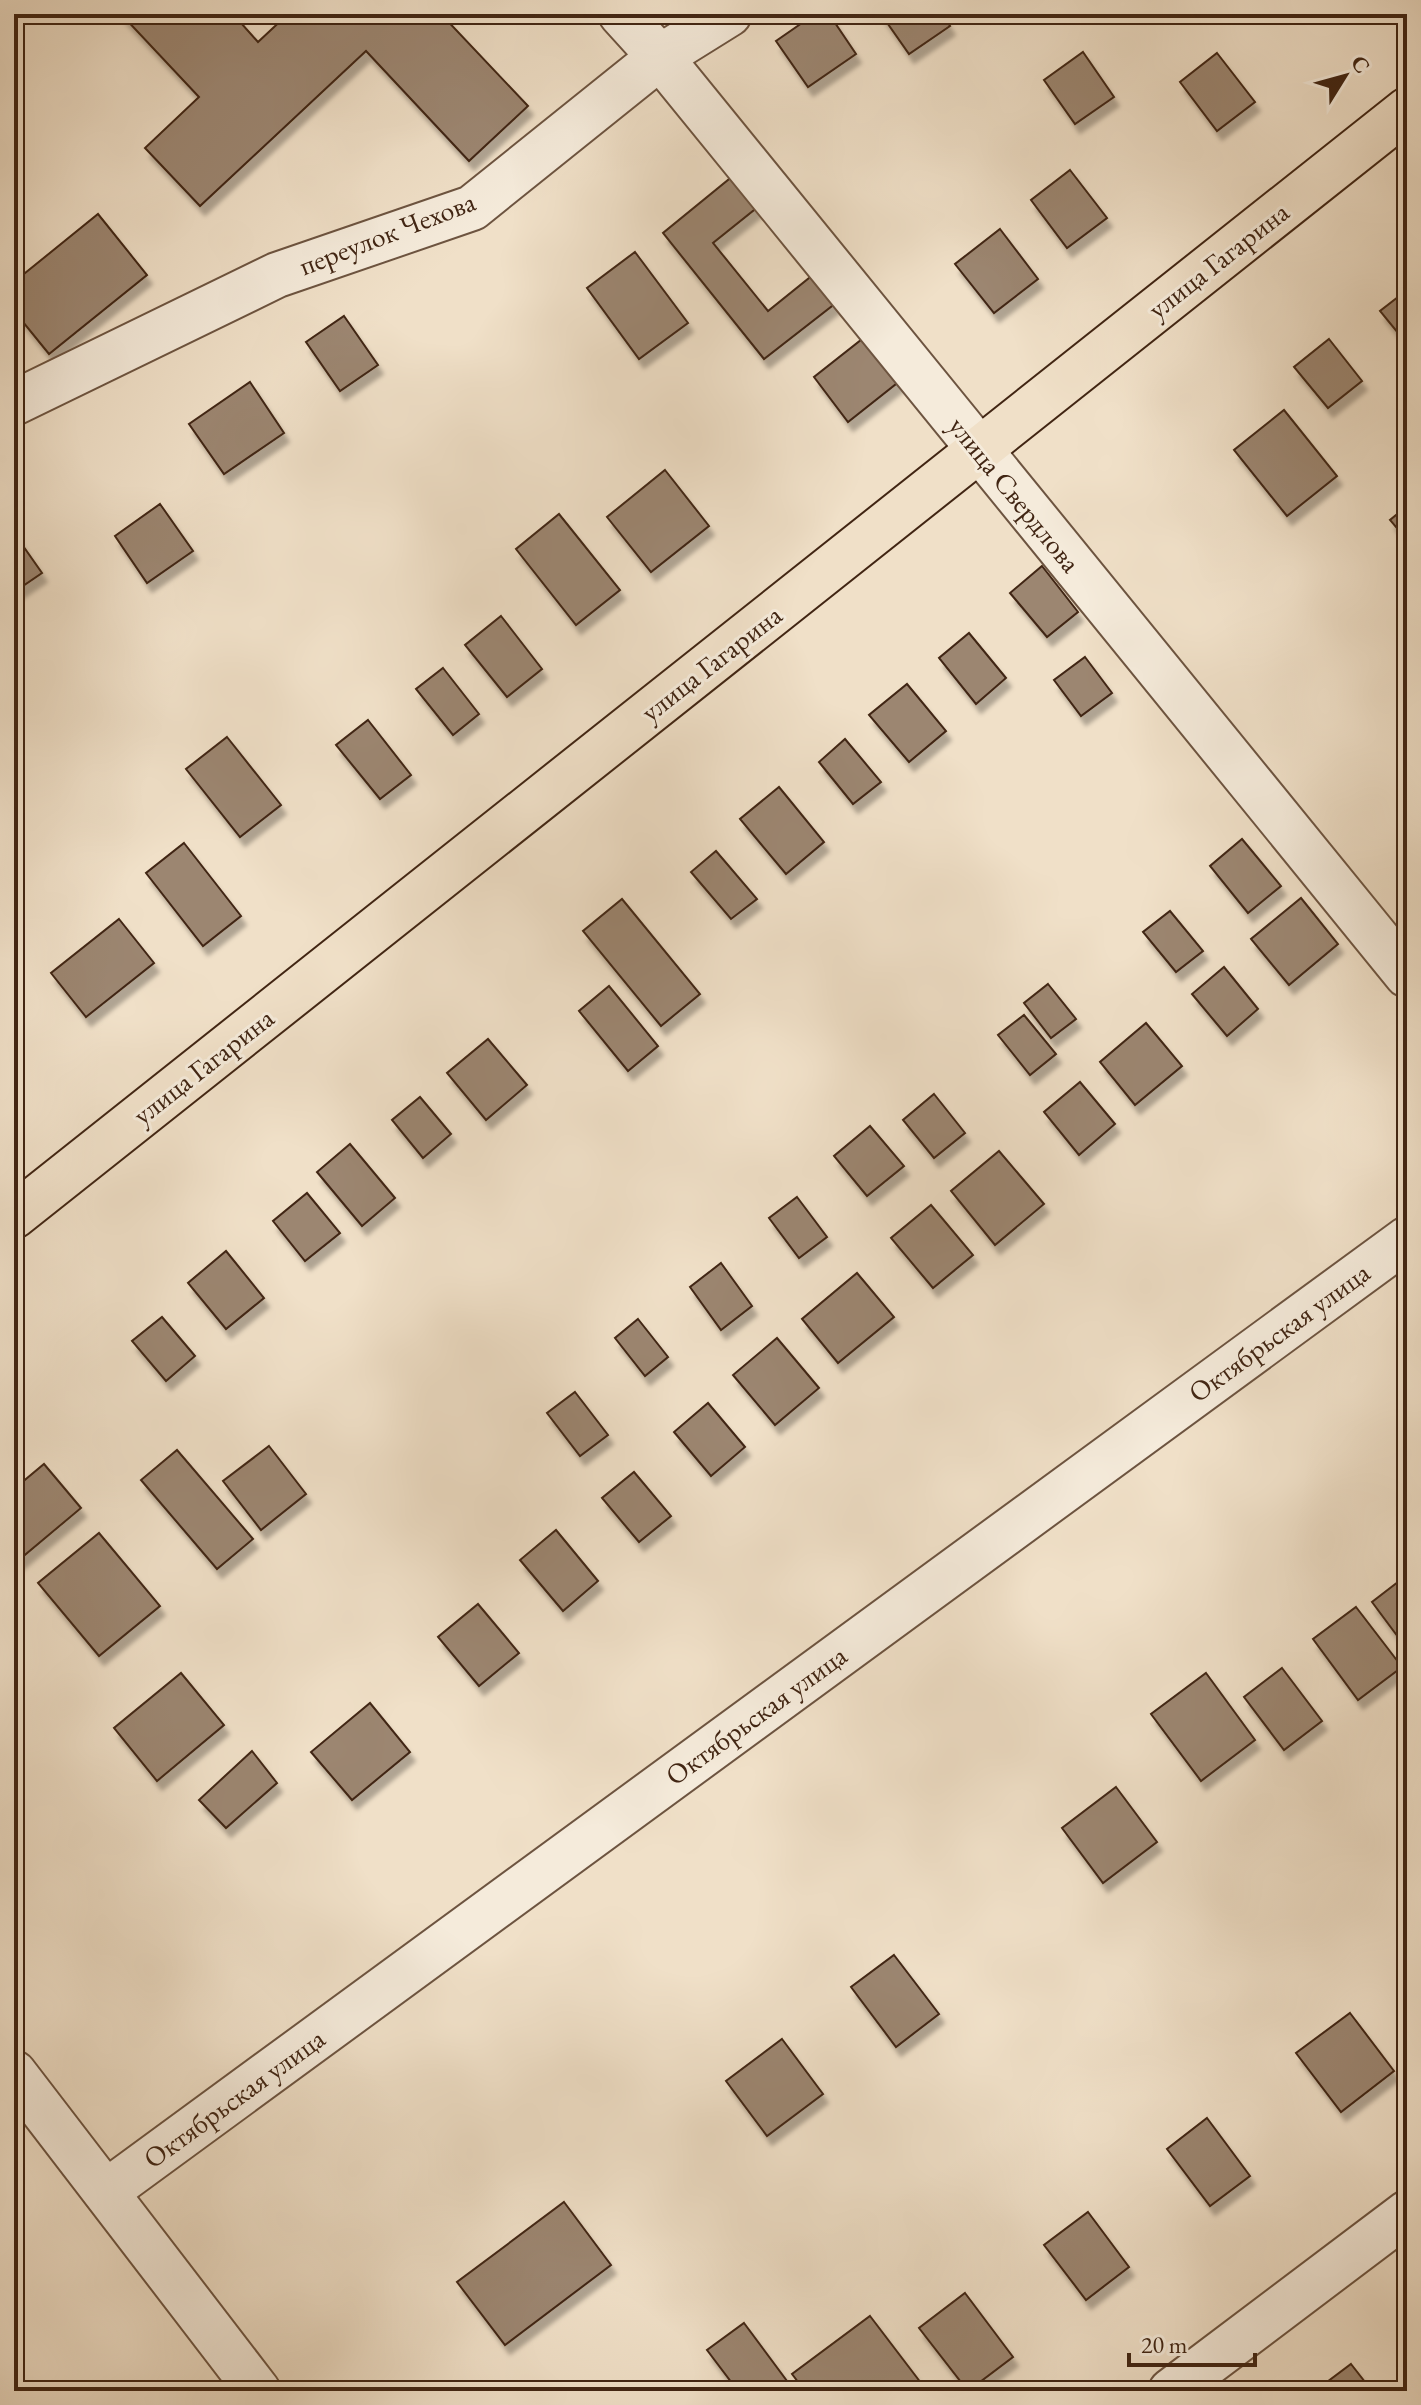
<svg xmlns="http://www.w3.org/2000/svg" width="1421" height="2405" viewBox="0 0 1421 2405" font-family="'EB Garamond',serif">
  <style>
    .building { fill: #9c8671; stroke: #412513; stroke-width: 2; filter: url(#shadow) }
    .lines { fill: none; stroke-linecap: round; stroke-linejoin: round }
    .minor-casing { stroke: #6d5440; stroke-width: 48 }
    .major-casing { stroke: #412513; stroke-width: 48 }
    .minor { stroke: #f5ebdb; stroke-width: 44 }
    .major { stroke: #f0e0c8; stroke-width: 44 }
    .labels { text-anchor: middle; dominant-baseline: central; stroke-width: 6; stroke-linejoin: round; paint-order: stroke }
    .street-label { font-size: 28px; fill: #412513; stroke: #f5ebdb }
  </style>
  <defs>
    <filter id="shadow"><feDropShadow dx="5" dy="9" stdDeviation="2" flood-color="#0004"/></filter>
  </defs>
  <rect width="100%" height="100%" fill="#f0e0c8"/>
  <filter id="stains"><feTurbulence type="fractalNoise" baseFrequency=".0025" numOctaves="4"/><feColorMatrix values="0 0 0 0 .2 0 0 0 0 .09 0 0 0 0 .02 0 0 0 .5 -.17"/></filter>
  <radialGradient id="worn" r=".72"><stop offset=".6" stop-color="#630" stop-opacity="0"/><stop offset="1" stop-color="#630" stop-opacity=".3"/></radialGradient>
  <!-- building -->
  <g class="building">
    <path d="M121,14H233L258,42L288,14H441L528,106L469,161L366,51L200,206L145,148L199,97Z"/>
    <path d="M815,14H829L856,54L808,87L776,41Z"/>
    <path d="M881,14H942L950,26L909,54Z"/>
    <path d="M1083,52L1114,97L1075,124L1044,80Z"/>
    <path d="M1217,53L1255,102L1217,131L1180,82Z"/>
    <path d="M1070,170L1107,218L1067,248L1031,200Z"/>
    <path d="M739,171L764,202L713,243L768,311L819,270L841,299L764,359L663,233Z"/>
    <path d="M98,214L147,275L49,354L14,311V282Z"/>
    <path d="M1000,229L1038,279L994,313L955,264Z"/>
    <path d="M635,252L688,323L639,359L587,288Z"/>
    <path d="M1407,290V344L1380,311Z"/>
    <path d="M344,316L378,365L340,391L306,342Z"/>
    <path d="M866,336L901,380L848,422L814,377Z"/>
    <path d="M1329,339L1362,381L1328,408L1294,367Z"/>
    <path d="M250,382L284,433L224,474L189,424Z"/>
    <path d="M1284,410L1337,476L1287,516L1234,450Z"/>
    <path d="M665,470L709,526L651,572L607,517Z"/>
    <path d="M160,504L193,551L147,583L115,536Z"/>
    <path d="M1407,506V540L1390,520Z"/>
    <path d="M559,514L620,590L576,625L516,549Z"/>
    <path d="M14,533L42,573L14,592Z"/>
    <path d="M1042,566L1078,612L1047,637L1010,593Z"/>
    <path d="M501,616L542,669L507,697L465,645Z"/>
    <path d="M969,633L1006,678L976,704L939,658Z"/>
    <path d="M1085,657L1112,693L1081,716L1054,680Z"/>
    <path d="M443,668L479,714L453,735L416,689Z"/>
    <path d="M907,684L946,731L909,762L869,715Z"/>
    <path d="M368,720L411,775L380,799L336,745Z"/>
    <path d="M227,737L281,805L240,837L186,769Z"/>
    <path d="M845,739L881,782L853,804L819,762Z"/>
    <path d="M779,787L824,842L786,874L740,819Z"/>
    <path d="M1242,839L1281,886L1248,913L1210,866Z"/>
    <path d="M184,843L241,916L203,946L146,873Z"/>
    <path d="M716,851L757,899L731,919L691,872Z"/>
    <path d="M1301,898L1338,944L1289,985L1251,939Z"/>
    <path d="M622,899L700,994L661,1026L583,931Z"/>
    <path d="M1170,911L1203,951L1176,972L1143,932Z"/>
    <path d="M119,919L154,963L86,1017L51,973Z"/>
    <path d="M1224,967L1258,1009L1227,1036L1192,994Z"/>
    <path d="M1048,984L1076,1019L1051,1038L1024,1003Z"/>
    <path d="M609,986L658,1046L628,1071L579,1011Z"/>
    <path d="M1024,1015L1056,1054L1030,1075L998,1035Z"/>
    <path d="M1146,1023L1182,1066L1135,1105L1100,1062Z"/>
    <path d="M488,1039L527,1085L486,1120L447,1073Z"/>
    <path d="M1080,1082L1115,1124L1079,1155L1044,1112Z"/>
    <path d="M934,1094L965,1133L934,1158L903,1120Z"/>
    <path d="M420,1097L451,1134L423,1158L392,1120Z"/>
    <path d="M870,1126L904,1166L867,1196L834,1156Z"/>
    <path d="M350,1144L395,1198L362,1226L317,1172Z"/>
    <path d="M999,1151L1044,1204L995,1245L951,1191Z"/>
    <path d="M307,1193L340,1233L305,1261L273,1221Z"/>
    <path d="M797,1197L827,1237L799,1258L769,1218Z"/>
    <path d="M931,1205L973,1255L933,1288L891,1238Z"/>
    <path d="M226,1251L264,1298L226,1329L188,1283Z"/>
    <path d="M721,1263L752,1306L721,1330L690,1287Z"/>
    <path d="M857,1273L894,1317L838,1363L802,1319Z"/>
    <path d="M162,1317L195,1356L166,1381L132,1341Z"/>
    <path d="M638,1319L668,1357L645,1376L615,1338Z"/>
    <path d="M777,1338L819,1388L775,1425L733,1375Z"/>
    <path d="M575,1392L608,1435L580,1456L547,1413Z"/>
    <path d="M708,1403L745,1447L711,1476L674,1432Z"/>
    <path d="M269,1446L306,1494L261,1530L223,1481Z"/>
    <path d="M177,1450L253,1539L217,1569L141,1480Z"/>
    <path d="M44,1464L81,1508L14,1564V1489Z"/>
    <path d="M634,1472L671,1516L639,1542L602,1498Z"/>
    <path d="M556,1530L598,1581L563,1611L520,1560Z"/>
    <path d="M99,1533L160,1606L99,1656L38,1583Z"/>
    <path d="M1407,1575V1649L1372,1602Z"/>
    <path d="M478,1604L519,1653L479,1686L438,1637Z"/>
    <path d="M1356,1607L1402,1667L1358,1700L1313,1639Z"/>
    <path d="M1282,1668L1322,1721L1284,1750L1244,1697Z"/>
    <path d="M181,1673L224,1725L157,1781L114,1728Z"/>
    <path d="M1206,1673L1255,1740L1201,1781L1151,1714Z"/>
    <path d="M370,1703L410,1752L352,1800L311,1752Z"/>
    <path d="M252,1751L277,1783L226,1828L199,1800Z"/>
    <path d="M1116,1787L1157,1842L1103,1883L1062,1828Z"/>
    <path d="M894,1955L939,2014L896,2047L851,1987Z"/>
    <path d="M1350,2013L1394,2071L1341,2112L1296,2053Z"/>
    <path d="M782,2039L823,2094L767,2136L726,2081Z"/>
    <path d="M1207,2118L1250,2176L1210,2206L1167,2149Z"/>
    <path d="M564,2202L611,2265L505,2345L457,2282Z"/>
    <path d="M1088,2212L1129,2267L1086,2300L1044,2245Z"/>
    <path d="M965,2293L1013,2357L968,2391L919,2328Z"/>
    <path d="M870,2316L921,2383L910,2391H805L792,2374Z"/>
    <path d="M744,2323L790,2385L782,2391H738L707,2350Z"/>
    <path d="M1351,2364L1372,2391H1315Z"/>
  </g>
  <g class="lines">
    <defs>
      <g id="minor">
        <path d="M621,14L660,57L1407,975"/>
        <path d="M14,403L277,275L472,208L660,57L729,14"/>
        <path d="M14,2073L258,2391"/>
        <path d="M106,2192L1407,1239"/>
        <path d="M1171,2391L1407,2213"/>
      </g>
      <path id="major" d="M14,1216L1407,110"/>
    </defs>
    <!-- minor casing -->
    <use href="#minor" class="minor-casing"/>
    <!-- major casing -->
    <use href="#major" class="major-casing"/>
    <!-- minor -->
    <use href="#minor" class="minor"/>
    <!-- major -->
    <use href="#major" class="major"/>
  </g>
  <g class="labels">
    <!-- street labels -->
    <g class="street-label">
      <text transform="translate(387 233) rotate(-21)">переулок Чехова</text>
      <text transform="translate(1218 260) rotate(-38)">улица Гагарина</text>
      <text transform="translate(1015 494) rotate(51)">улица Свердлова</text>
      <text transform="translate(711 663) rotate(-38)">улица Гагарина</text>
      <text transform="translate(203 1066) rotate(-38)">улица Гагарина</text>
      <text transform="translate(1279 1332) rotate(-36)">Октябрьская улица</text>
      <text transform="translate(756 1715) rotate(-36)">Октябрьская улица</text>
      <text transform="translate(234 2098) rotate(-36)">Октябрьская улица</text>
    </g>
  </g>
  <!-- margin -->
  <rect width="1421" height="2405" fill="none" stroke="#f0e0c8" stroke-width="48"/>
  <rect x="16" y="16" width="1389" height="2373" fill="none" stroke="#412513" stroke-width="4"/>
  <rect x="24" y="24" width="1373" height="2357" fill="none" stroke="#412513" stroke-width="2"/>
  <!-- north arrow -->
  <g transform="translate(1345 76) rotate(53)" stroke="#f5ebdb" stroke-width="6" paint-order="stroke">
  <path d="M0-6L14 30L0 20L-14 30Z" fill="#412513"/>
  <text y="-12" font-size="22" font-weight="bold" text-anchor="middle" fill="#412513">С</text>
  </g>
  <!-- scale -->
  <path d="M1129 2353v12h126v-12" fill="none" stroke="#412513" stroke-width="4"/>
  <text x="1141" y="2353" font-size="24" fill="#412513" stroke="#f5ebdb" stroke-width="6" paint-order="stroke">20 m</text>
  <rect width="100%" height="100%" filter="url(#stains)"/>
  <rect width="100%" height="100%" fill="url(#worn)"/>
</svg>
